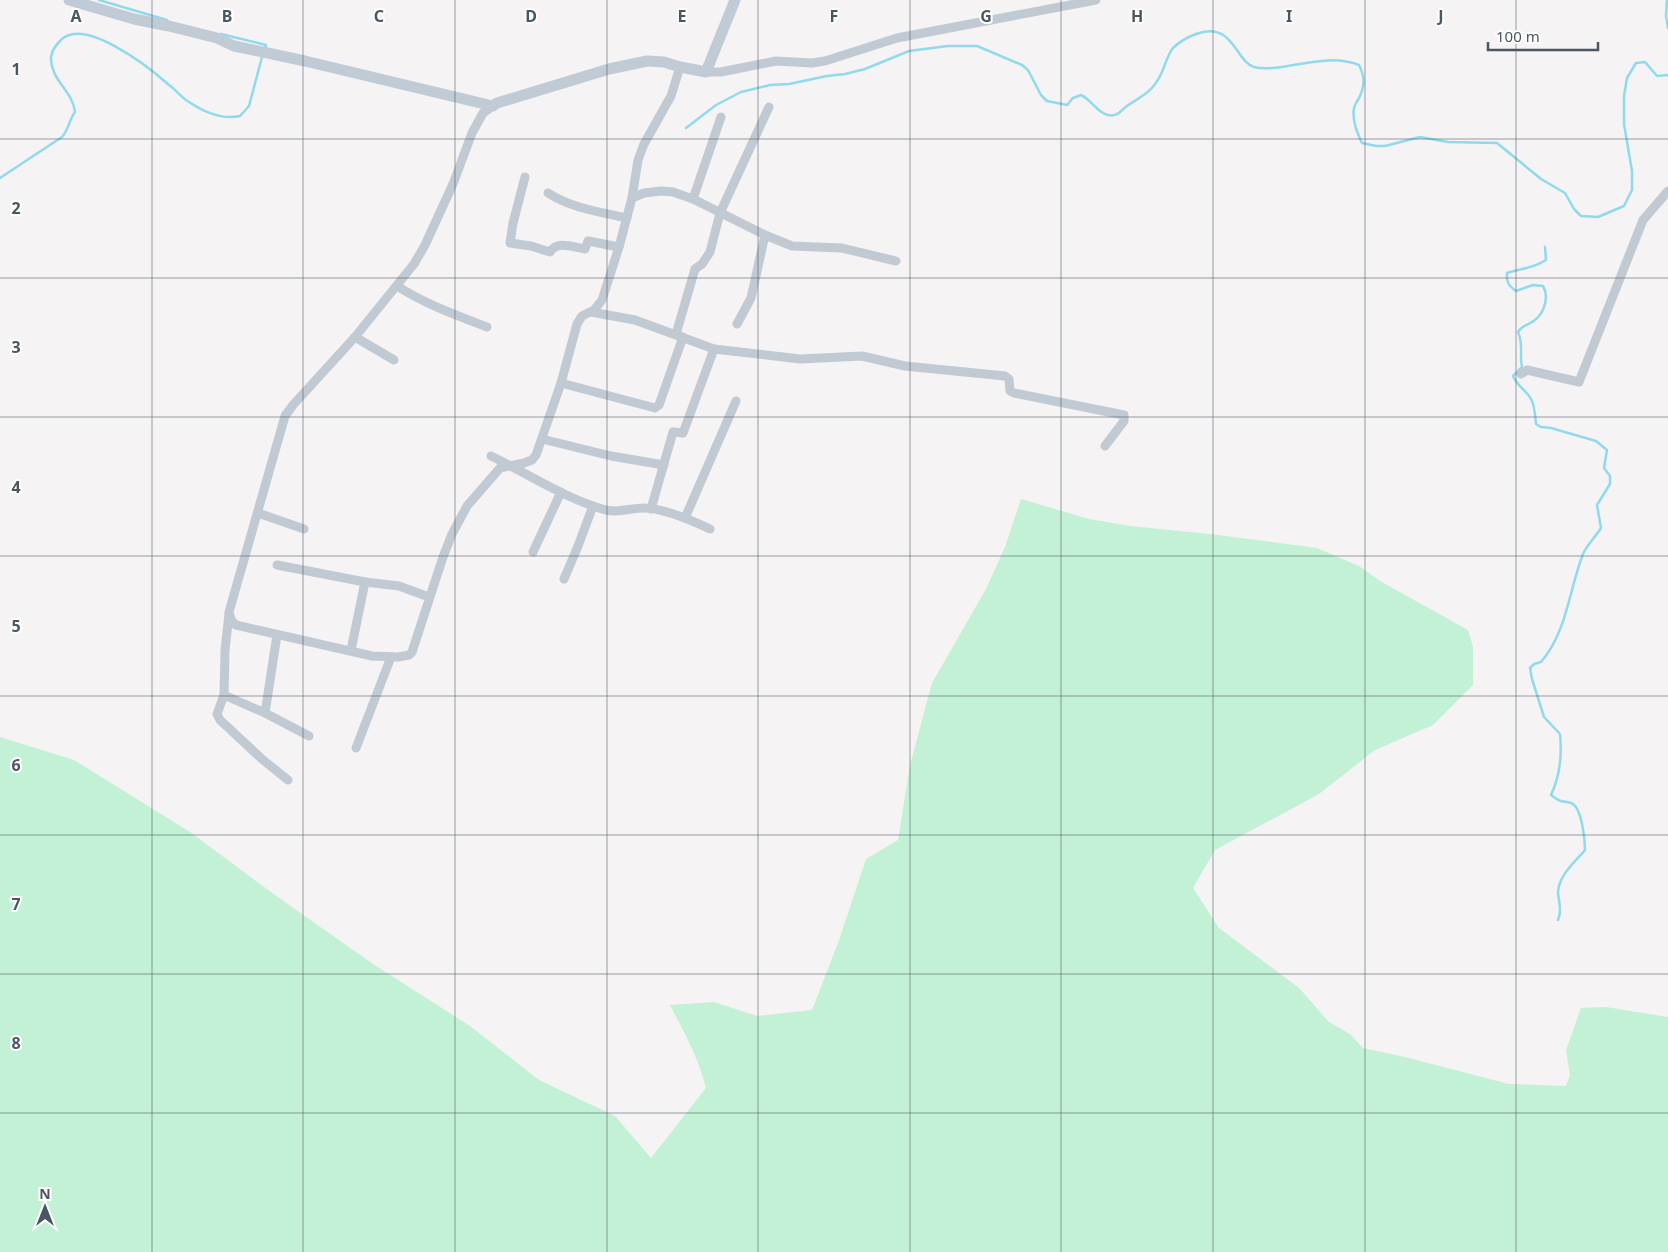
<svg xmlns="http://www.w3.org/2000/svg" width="1668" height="1252" viewBox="0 0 1668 1252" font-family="'Noto Sans',sans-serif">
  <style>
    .green { fill: #c3f1d5 }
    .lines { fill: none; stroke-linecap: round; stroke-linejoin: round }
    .stream { stroke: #90daee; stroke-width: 2.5 }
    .street { stroke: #c1cad2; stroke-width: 9 }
    .secondary { stroke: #c1cbd6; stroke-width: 11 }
    .grid { fill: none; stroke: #4a5661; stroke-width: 1; stroke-opacity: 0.55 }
    .grid-label { font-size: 16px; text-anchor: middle; font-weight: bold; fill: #4a5661; stroke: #fff; stroke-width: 4; stroke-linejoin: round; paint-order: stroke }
  </style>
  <rect width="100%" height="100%" fill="#f5f3f3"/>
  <!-- green -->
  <path class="green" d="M1021,499L1089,519L1130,526L1210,534L1317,548L1359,566L1380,581L1468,630L1473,647V685L1433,725L1375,750L1319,794L1215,850L1193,888L1219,928L1299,988L1329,1022L1350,1034L1363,1048L1405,1057L1509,1084L1566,1086L1570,1075L1566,1050L1581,1008L1606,1007L1668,1017V1252H0V737L74,760L190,832L275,895L373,964L470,1026L539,1080L615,1116L651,1158L706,1088C699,1059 684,1032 670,1005L714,1002L757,1016L812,1010L838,943L866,859L898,840L910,765L932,683L986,589L1005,547Z"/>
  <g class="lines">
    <!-- stream -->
    <g class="stream">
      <path d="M99,0L167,20"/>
      <path d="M1667,0L1666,16L1668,28"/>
      <path d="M221,34L266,45L264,50"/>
      <path d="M686,128L716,105L741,92L770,85L789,84L827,76L845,74L865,69L909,51L948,46H977L1022,65L1028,70L1041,95L1047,101L1067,105L1073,98L1081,95C1092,100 1097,113 1108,115C1118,117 1120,111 1127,106C1142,96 1152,92 1160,76C1165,67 1167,55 1173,48C1179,42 1188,37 1196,34C1233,20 1235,61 1254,67C1265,70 1277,68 1288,66C1312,62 1336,56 1359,65C1365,77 1365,86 1359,98C1357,101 1355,105 1354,108C1352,119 1357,133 1362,143L1376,146H1385L1420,137L1448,142L1497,143L1541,179L1565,193L1574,209L1581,216L1598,217L1624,206L1632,190V171L1624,124V96L1627,78L1636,63L1645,62L1657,76L1668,75"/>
      <path d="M0,178L62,137C69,129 69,120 75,112C73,91 50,80 51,57C52,50 55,46 60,41C83,15 150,68 169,85C176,90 182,98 189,102C204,112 223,120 240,116L249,106L262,57"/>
      <path d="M1545,247L1546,260C1532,269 1522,268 1507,273C1506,282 1509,286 1516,291L1533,285L1543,286C1549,296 1545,312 1535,320C1529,325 1522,325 1518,332C1524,345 1519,355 1522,367L1513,376C1517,386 1526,390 1531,399C1535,406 1535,416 1536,424L1541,427L1551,428L1596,441L1607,450L1604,468L1610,476V484L1597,505L1601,528C1596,536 1587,545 1583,554C1569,590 1567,632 1541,662L1534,664L1530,668L1532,679L1544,717L1560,734C1562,754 1560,776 1551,795C1554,797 1557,800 1561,801C1564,802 1570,802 1573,804C1582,810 1585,840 1585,850C1575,862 1558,876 1558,893C1559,903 1562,910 1558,920"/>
    </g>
    <!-- street -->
    <g class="street">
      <path d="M706,72H721L776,61L812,63L825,61L897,38L1096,0"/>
      <path d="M493,106L483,113L472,133L453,184L425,245L414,264L355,337L293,405L285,416L229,612L231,620L236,625L372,656L398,657L409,655L412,652L443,557L452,534L467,506L500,468L524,463L532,460L536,455L561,383L577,324L582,316L594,310L602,300L619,247L632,198L638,160L644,144L671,96L680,67"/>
      <path d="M525,177L513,223L510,243L531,246L550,252C557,240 573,247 585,249L588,241L619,247"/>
      <path d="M548,193C571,208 600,212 627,218"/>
      <path d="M632,198L644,193L661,191L673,192L693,199L765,235L792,246L842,248L896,261"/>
      <path d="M693,199L721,117"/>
      <path d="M397,286C425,304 456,315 487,327"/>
      <path d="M591,312L635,320L714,349L800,359L862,356L905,366L1005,376L1009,379L1010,391L1014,393L1124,415V421L1105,446"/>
      <path d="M737,324L751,298L765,235"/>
      <path d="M676,334L695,269L702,264L710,252L720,213L769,107"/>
      <path d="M355,337L394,360"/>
      <path d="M1521,374L1527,370L1579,382L1643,220L1668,191"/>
      <path d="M561,383L655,408L659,405L683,337"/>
      <path d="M542,439L611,456L664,465"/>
      <path d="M491,456C528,474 563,497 602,509C617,514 629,508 644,508C663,508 693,521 710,529"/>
      <path d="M651,509L673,432L683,433L714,349"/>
      <path d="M258,513L304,529"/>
      <path d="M685,518L736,401"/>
      <path d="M533,552L561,492"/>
      <path d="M277,565L365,582L351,650"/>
      <path d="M564,579L578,546L593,506"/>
      <path d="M365,582L399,586L429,597"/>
      <path d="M229,614L225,650L224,695L265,713L309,736"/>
      <path d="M224,695L217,714L220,720L263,760L288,780"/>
      <path d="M265,713L277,635"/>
      <path d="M356,748L391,657"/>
    </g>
    <!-- secondary -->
    <path class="secondary" d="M69,0L134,19L169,26L217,38L234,46L305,61L493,106L497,103L609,69L647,61L664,62L680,67L706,72L735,0"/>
  </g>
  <!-- grid -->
  <path class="grid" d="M152,0V1252M303,0V1252M455,0V1252M607,0V1252M758,0V1252M910,0V1252M1061,0V1252M1213,0V1252M1365,0V1252M1516,0V1252M0,139H1668M0,278H1668M0,417H1668M0,556H1668M0,696H1668M0,835H1668M0,974H1668M0,1113H1668"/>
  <g class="grid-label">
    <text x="76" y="22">A</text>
    <text x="227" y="22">B</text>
    <text x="379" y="22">C</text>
    <text x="531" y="22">D</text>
    <text x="682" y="22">E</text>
    <text x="834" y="22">F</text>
    <text x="986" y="22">G</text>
    <text x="1137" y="22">H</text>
    <text x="1289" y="22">I</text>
    <text x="1441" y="22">J</text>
    <text x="16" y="75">1</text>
    <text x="16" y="214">2</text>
    <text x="16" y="353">3</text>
    <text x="16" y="493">4</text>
    <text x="16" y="632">5</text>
    <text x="16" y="771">6</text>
    <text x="16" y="910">7</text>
    <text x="16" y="1049">8</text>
  </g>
  <!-- north arrow -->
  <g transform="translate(45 1207)" stroke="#ffffff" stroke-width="4" paint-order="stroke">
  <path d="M0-4L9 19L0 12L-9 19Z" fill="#4a5661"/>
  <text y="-8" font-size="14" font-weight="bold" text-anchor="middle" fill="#4a5661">N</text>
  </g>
  <!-- scale -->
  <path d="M1488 42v8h110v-8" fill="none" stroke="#4a5661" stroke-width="2.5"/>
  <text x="1496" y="42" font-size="15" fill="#4a5661" stroke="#ffffff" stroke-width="4" paint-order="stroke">100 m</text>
</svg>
